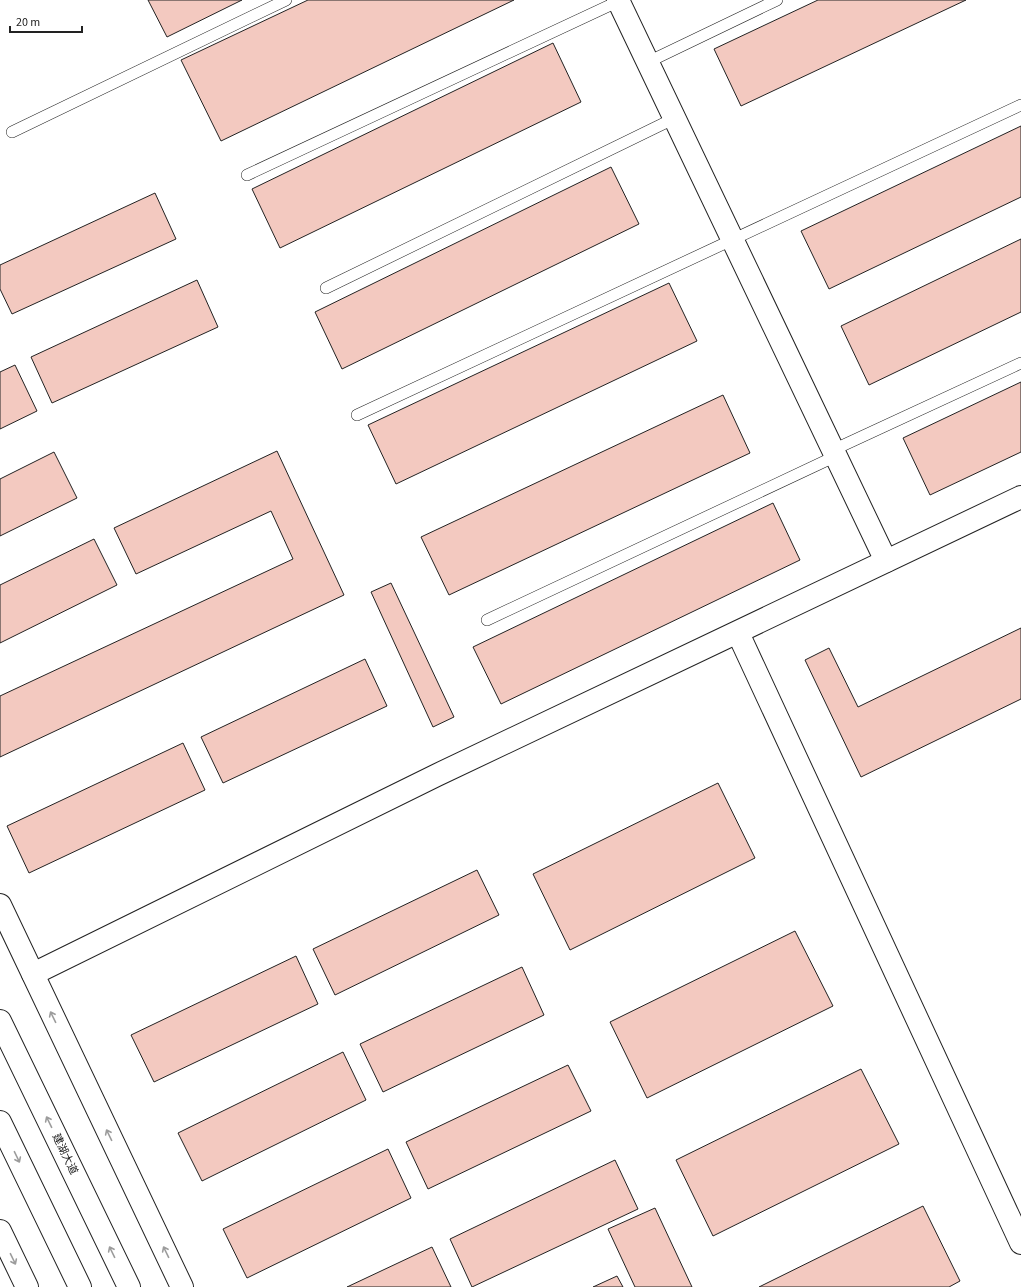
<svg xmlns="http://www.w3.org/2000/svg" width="1021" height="1287" viewBox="0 0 1021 1287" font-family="'Source Sans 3','Noto Sans SC',sans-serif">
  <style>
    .building { fill: #f3c9c0; stroke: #222 }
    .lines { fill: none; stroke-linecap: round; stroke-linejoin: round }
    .lane-casing { stroke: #222; stroke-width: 12 }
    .street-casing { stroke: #222; stroke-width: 24 }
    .primary-casing { stroke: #222; stroke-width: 24 }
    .lane { stroke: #fff; stroke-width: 11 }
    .street { stroke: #fff; stroke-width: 22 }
    .primary { stroke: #fff; stroke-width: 22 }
    .oneway { stroke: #9c9c9c }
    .labels { text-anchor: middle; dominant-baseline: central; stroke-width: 3; stroke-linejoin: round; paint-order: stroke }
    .street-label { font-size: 11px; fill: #222; stroke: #fff }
  </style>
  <rect width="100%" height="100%" fill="#fff"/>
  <!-- building -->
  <g class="building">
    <path d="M148,0H242L167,37Z"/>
    <path d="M308,0H514L221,141L181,60Z"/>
    <path d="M818,0H966L741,106L714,49Z"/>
    <path d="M553,43L581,102L280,248L252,189Z"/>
    <path d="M1021,126V197L829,289L801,231Z"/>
    <path d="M611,167L639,224L342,369L315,312Z"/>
    <path d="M155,193L176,239L12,314L0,289V265Z"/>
    <path d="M1021,239V312L869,385L841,326Z"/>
    <path d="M197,280L218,327L52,403L31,357Z"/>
    <path d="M669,283L697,341L396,484L368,425Z"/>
    <path d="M15,365L37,411L0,429V372Z"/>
    <path d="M1021,382V452L930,495L903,438Z"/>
    <path d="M723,395L750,453L449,595L421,537Z"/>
    <path d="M277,451L344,595L0,757V696L293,559L271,511L136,574L114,528Z"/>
    <path d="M54,452L77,498L0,536V479Z"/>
    <path d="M773,503L800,560L501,704L473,647Z"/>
    <path d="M94,539L117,585L0,643V585Z"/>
    <path d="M391,583L454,717L433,727L371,592Z"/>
    <path d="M1021,628V699L861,777L805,660L829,648L858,707Z"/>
    <path d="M365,659L387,706L223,783L201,737Z"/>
    <path d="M183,743L205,790L29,873L7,826Z"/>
    <path d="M718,783L755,858L570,950L533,874Z"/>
    <path d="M477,870L499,915L335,995L313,949Z"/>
    <path d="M795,931L833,1006L647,1098L610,1022Z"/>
    <path d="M296,956L318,1004L154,1082L131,1035Z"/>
    <path d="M522,967L544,1015L383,1092L360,1044Z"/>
    <path d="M343,1052L366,1100L202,1181L178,1133Z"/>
    <path d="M568,1065L591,1111L428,1189L406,1142Z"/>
    <path d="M861,1069L899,1144L713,1236L676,1160Z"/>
    <path d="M388,1149L411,1198L247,1278L223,1229Z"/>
    <path d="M615,1160L638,1209L472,1287L450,1239Z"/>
    <path d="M923,1206L960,1281L949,1287H759Z"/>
    <path d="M655,1208L692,1287H635L608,1229Z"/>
    <path d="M432,1247L451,1287H347Z"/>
    <path d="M617,1276L623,1287H593Z"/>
  </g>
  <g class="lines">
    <defs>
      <g id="lane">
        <path d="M648,62L777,0"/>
        <path d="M12,132L286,0"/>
        <path d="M247,175L619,1"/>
        <path d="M326,288L675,118"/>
        <path d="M357,415L1021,105"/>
        <path d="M833,450L1021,363"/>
        <path d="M487,620L836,456"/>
      </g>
      <g id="street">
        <path d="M618,0L886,561"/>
        <path d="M738,633L1021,1243"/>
        <path d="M0,905L182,1287"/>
        <path d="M33,974L437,775L1021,497"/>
        <path d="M0,1231L27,1287"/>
      </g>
      <g id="primary">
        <path d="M0,1021L129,1287"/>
        <path d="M0,1122L80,1287"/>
      </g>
    </defs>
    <!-- lane casing -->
    <use href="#lane" class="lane-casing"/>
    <!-- street casing -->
    <use href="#street" class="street-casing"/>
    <!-- primary casing -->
    <use href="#primary" class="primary-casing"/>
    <!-- lane -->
    <use href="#lane" class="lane"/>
    <!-- street -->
    <use href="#street" class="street"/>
    <!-- primary -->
    <use href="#primary" class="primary"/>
  </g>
  <!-- one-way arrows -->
  <defs><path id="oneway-shaft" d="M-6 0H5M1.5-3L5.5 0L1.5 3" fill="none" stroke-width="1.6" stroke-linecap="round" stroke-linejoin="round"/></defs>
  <g class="oneway">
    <use href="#oneway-shaft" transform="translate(53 1017) rotate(-116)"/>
    <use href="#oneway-shaft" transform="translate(49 1122) rotate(-116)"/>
    <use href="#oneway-shaft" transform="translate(109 1135) rotate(-116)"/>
    <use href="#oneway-shaft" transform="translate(17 1157) rotate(64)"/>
    <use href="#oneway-shaft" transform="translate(112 1252) rotate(-116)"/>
    <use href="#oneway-shaft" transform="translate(166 1252) rotate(-116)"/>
    <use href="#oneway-shaft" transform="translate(13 1259) rotate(64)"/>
  </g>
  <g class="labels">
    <!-- street labels -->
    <g class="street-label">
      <text transform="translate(65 1154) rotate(64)">建湖大道</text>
    </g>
  </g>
  <!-- scale -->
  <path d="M10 26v6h72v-6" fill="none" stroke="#222222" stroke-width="2"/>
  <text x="16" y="26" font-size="12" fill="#222222" stroke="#ffffff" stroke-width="3" paint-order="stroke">20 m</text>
</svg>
